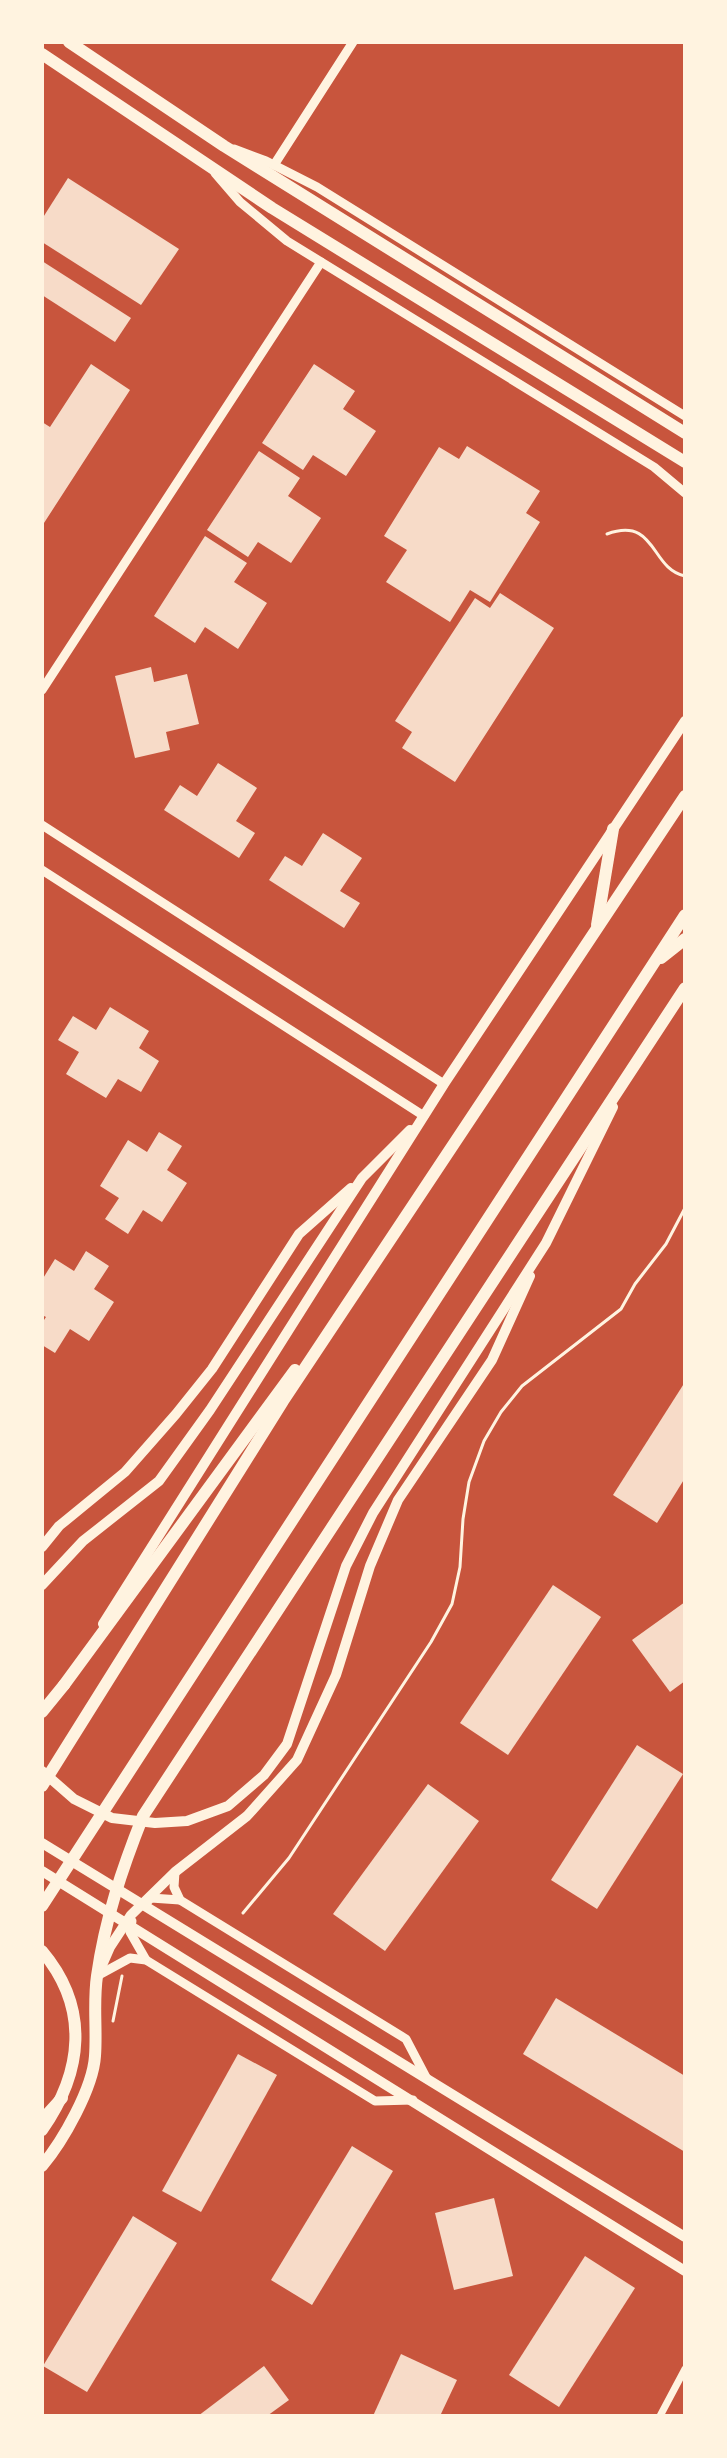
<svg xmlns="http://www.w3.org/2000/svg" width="727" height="2458" viewBox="0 0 727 2458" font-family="'Sofia Sans Condensed',sans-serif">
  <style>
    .building { fill: #f7dbc8 }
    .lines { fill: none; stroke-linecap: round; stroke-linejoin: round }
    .path { stroke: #fff3e0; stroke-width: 3 }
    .minor { stroke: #fff3e0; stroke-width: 7 }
    .tertiary { stroke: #fff3e0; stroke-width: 9 }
    .secondary { stroke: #fff3e0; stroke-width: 10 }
    .primary { stroke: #fff3e0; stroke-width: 12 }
    .trunk { stroke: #fff3e0; stroke-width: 12 }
  </style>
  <rect width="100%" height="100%" fill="#c8553d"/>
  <!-- building -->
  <g class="building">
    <path d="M68,178L179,249L141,305L42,242V219Z"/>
    <path d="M42,261L131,318L115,342L42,295Z"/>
    <path d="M91,364L130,390L44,523L42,422L50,427Z"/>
    <path d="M314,364L355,391L343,409L376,431L346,476L313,455L303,470L262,443Z"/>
    <path d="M467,446L540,491L526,513L540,522L490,602L470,590L450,622L386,582L407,550L384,536L439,447L459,459Z"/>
    <path d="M259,451L300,478L288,496L321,518L291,563L258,542L248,557L207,530Z"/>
    <path d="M205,536L247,563L234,582L267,603L238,649L205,627L195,643L154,616Z"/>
    <path d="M500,593L554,628L455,782L402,748L412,732L395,721L475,598L490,608Z"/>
    <path d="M151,667L154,682L187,674L199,724L166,732L170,750L135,758L115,676Z"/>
    <path d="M218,763L257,788L236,821L255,833L239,858L164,810L180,785L197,796Z"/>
    <path d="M323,833L362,858L340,891L360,903L344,928L269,880L285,856L302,866Z"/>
    <path d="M110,1007L149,1031L139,1048L159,1061L141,1092L118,1079L106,1098L66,1074L79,1052L58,1040L73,1016L96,1030Z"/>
    <path d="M159,1132L182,1146L167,1170L187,1183L162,1222L143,1210L128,1234L105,1219L119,1198L100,1186L128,1140L147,1152Z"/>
    <path d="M86,1251L109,1266L94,1289L114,1302L89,1341L70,1329L55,1353L42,1345V1323L46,1317L42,1315V1280L55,1259L74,1271Z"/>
    <path d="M685,1382V1478L657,1523L613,1495Z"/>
    <path d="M553,1585L601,1617L508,1755L460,1723Z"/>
    <path d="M685,1602V1681L670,1692L632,1640Z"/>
    <path d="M637,1745L683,1774L597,1909L551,1880Z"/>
    <path d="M428,1784L479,1821L385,1951L333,1914Z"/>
    <path d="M556,1998L685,2076V2152L523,2054Z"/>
    <path d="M238,2054L277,2075L201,2212L162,2191Z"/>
    <path d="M352,2146L393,2171L312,2305L271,2280Z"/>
    <path d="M494,2198L513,2276L454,2290L435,2213Z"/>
    <path d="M133,2216L177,2243L87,2392L43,2366Z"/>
    <path d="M585,2256L635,2288L559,2407L509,2375Z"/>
    <path d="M401,2354L457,2380L440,2416H373Z"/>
    <path d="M264,2366L289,2400L267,2416H198Z"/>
  </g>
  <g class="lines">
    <!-- path -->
    <g class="path">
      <path d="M607,534C657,516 650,569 685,576"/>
      <path d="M243,1913L289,1858L431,1642L452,1604L460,1567L463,1519L469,1482L484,1441L501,1412L522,1386L621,1309L635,1284L666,1244L685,1208"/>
      <path d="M113,2021L122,1976"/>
    </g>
    <!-- minor -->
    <path class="minor" d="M660,2416L685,2369"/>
    <!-- tertiary -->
    <g class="tertiary">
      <path d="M234,149L266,161L317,187L685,416"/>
      <path d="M274,165L353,42"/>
      <path d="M215,173L240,202L287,241L654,467L685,493"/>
      <path d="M42,690L321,262"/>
      <path d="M42,825L444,1084"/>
      <path d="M42,870L424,1116"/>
      <path d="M175,1872L174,1887L180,1900L406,2039L427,2079"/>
      <path d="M145,1904L151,1898L180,1900"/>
      <path d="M132,1921L130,1932L146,1960"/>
      <path d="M97,1976L130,1958L146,1960L375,2101L413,2100"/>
    </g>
    <!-- secondary -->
    <g class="secondary">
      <path d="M42,1547L59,1526L125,1472L176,1414L212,1369L299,1234L351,1188"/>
      <path d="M42,1585L83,1541L159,1481L210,1410L362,1178L410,1130"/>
      <path d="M103,1624L444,1084L685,721"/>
      <path d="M42,1771L74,1799L112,1818L155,1823L187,1821L228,1806L264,1775L287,1744L346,1566L373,1513L546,1243L613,1107"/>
      <path d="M42,1843L685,2237"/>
      <path d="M42,1871L685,2271"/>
      <path d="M103,1963L110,1947L131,1915L175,1872L247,1816L297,1760L336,1675L370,1566L398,1500L492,1360L530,1276"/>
    </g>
    <!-- primary -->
    <g class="primary">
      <path d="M69,42L224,146L685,433"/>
      <path d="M42,54L272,208L685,462"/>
      <path d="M42,1712L64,1685"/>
      <path d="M42,1951C90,2008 83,2072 42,2130"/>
      <path d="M42,2166C63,2141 93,2088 95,2056C97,2029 93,2003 97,1976C105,1919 122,1869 143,1816L685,988"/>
    </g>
    <!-- trunk -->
    <g class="trunk">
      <path d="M597,925L613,829"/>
      <path d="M661,958L685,939"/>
      <path d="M64,1685L295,1370"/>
      <path d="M42,1786L283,1401L685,796"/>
      <path d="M42,1906L685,915"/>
      <path d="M42,2120L62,2098"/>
    </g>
  </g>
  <!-- border -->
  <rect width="727" height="2458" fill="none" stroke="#fff3e0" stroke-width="88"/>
</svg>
